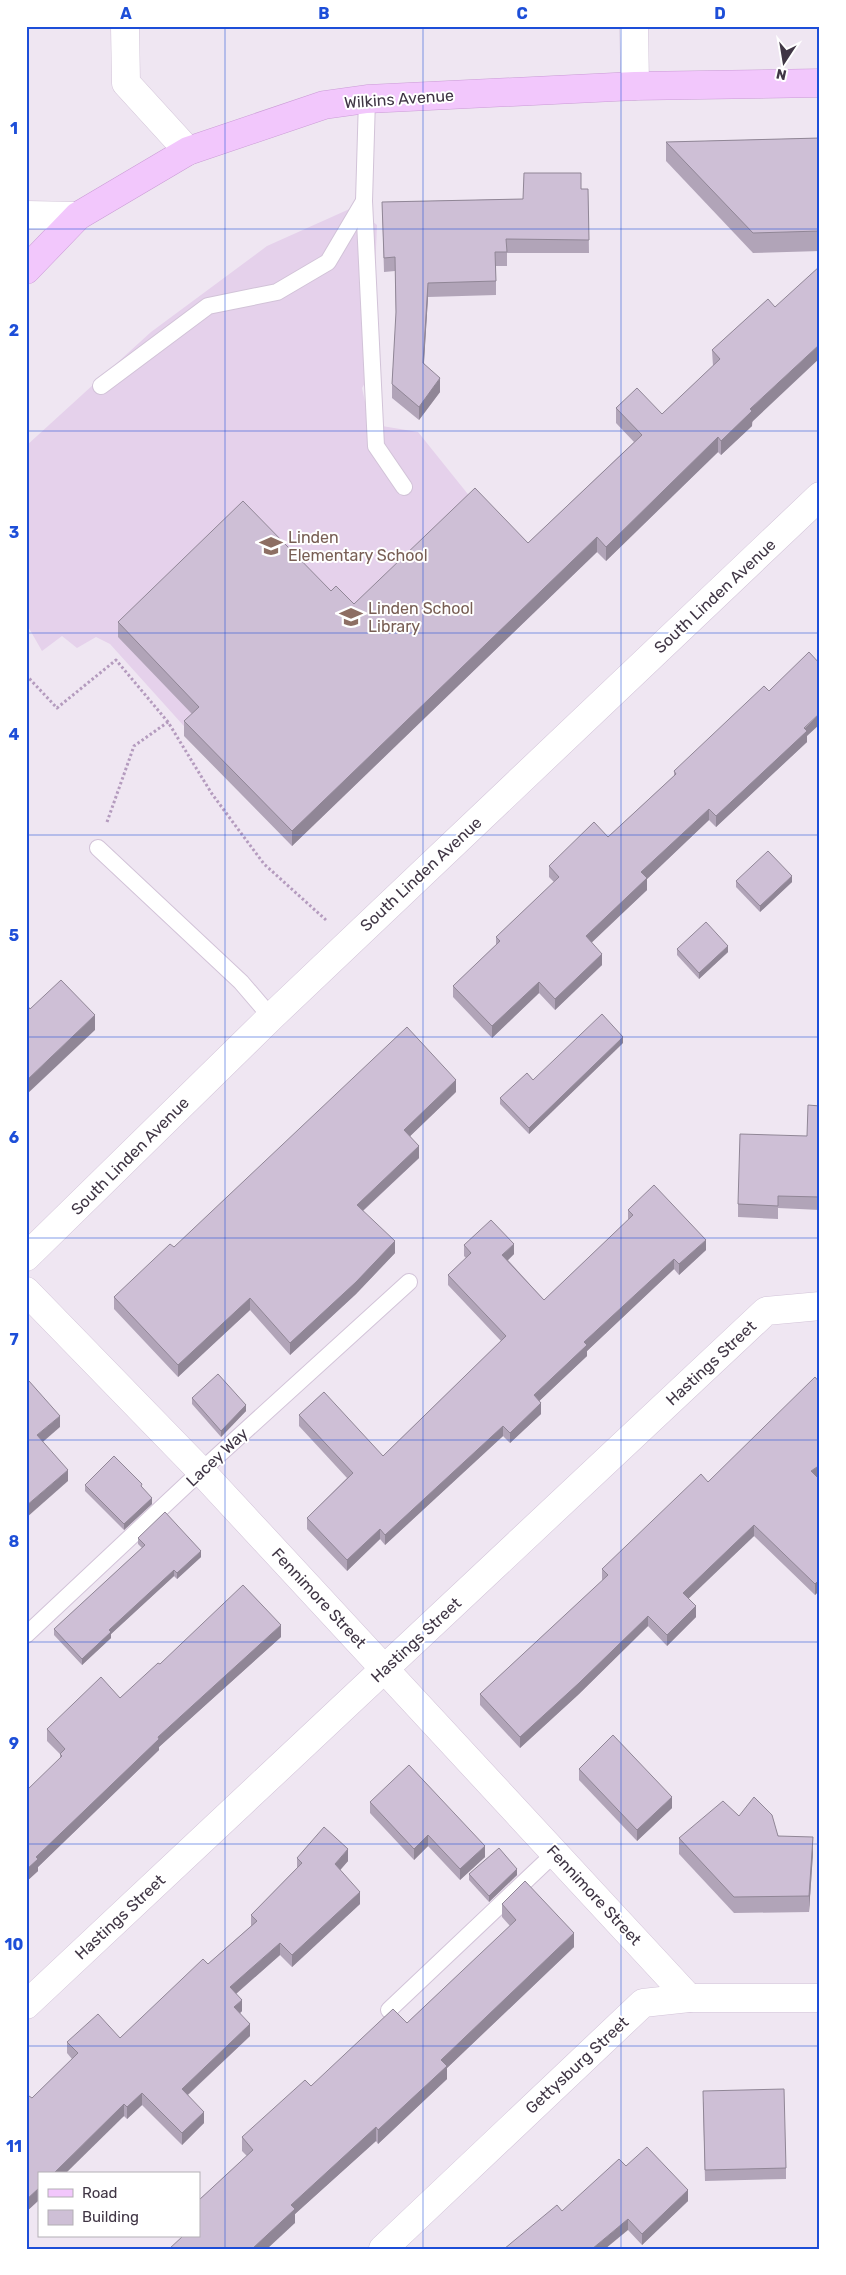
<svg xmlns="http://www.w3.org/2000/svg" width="846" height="2275" viewBox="0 0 846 2275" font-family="Rubik,sans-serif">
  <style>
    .education { fill: #e5d1eb }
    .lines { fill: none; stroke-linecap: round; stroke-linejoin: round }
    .service-casing { stroke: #d2c3d8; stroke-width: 18 }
    .minor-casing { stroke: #d2c3d8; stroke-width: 29 }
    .tertiary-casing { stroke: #d2c3d8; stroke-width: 29 }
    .secondary-casing { stroke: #ca9cd6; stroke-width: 29 }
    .path { stroke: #b49bbe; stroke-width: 3; stroke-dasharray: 2.5 2.5; stroke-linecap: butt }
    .service { stroke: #fff; stroke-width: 16 }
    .minor { stroke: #fff; stroke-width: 28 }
    .tertiary { stroke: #fff; stroke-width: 28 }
    .secondary { stroke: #f2c7fc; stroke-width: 28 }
    .wall { fill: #b1a4b8 }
    .shaded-wall { fill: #908696 }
    .building { fill: #cebfd6; stroke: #908696 }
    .grid { fill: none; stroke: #1d4ed8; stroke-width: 1; stroke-opacity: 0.55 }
    .labels { text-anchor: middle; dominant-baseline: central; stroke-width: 4; stroke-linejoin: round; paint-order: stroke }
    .street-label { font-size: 16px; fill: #403645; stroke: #fff }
    .education-label { font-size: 16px; fill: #785e54; stroke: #fff; text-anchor: start }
    .neatline { fill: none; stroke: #1d4ed8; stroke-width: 2 }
    .grid-label { font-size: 16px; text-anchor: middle; font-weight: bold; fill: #1d4ed8 }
  </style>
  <rect width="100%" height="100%" fill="#efe6f2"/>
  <!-- education -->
  <path class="education" d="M354,207L377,225L371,373L362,388L370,424L418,432L475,503L292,846L110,644L96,637L77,648L62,636L42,651L26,623V446L151,332L267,246Z"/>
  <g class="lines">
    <defs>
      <g id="service">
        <path d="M367,99L364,201L376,446L404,487"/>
        <path d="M101,386L208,306L277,292L328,262L364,201"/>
        <path d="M98,848L241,982L271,1017"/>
        <path d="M26,1635L201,1471L409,1282"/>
        <path d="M389,2010L555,1853"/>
      </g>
      <g id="minor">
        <path d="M125,26L126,83L188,151"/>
        <path d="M634,26L635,86"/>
        <path d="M26,215L78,216"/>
        <path d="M26,1291L201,1471L689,1998"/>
        <path d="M26,2005L766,1311L820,1306"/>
        <path d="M383,2249L643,2003L689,1998H820"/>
      </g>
      <path id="tertiary" d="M26,1257L271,1017L820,496"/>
      <path id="secondary" d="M26,270L78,216L188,151L324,105L367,99L635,86L820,83"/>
    </defs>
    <!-- service casing -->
    <use href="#service" class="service-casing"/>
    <!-- minor casing -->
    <use href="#minor" class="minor-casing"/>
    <!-- tertiary casing -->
    <use href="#tertiary" class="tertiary-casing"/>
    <!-- secondary casing -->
    <use href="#secondary" class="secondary-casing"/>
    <!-- path -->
    <g class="path">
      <path d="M26,675L57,708L116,660L168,722L212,794L264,864L326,920"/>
      <path d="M107,822L134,746L168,722"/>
    </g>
    <!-- service -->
    <use href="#service" class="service"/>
    <!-- minor -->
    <use href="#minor" class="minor"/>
    <!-- tertiary -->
    <use href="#tertiary" class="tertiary"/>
    <!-- secondary -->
    <use href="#secondary" class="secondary"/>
  </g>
  <!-- wall -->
  <g class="wall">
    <path d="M820,138V251L753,253L666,161V142Z"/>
    <path d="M581,189H588L589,253H507V266H496V295L428,297L424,363L440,392L419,420L392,398V384L396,316L395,271L384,272L382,202L523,199Z"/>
    <path d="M768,299L752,426L721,455L718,452L606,561L597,552L292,846L184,736V721L192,714L118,637V622L331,591L354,604L528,543L634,442L616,423V408L662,414L713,366L712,350Z"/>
    <path d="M807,736V742L716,827L709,820L647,879V890L591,942L602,965L555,1010L539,993L492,1038L453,997V986L496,945V937L554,882L549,877V866L608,837L674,776V771Z"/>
    <path d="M736,881L792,882L760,912L736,887Z"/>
    <path d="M677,949L728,952L699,979L677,955Z"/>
    <path d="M623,1043L529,1134L500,1104V1098Z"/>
    <path d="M456,1092L410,1136L419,1158L363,1211L395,1253L356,1294L290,1355L250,1310L178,1377L114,1309V1297L174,1247Z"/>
    <path d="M820,1106V1210L778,1208V1219L738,1217V1204L807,1136Z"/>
    <path d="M628,1210L706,1250L679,1275L674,1269L587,1351V1356L539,1401L541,1414L510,1443L503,1436L385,1545L380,1539L347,1571L307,1529V1518L347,1478L299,1426V1415L383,1456L501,1341L448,1285V1275L466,1258L464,1256V1245L514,1254L508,1260L544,1300L628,1220Z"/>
    <path d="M192,1398L246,1411L221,1437L192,1404Z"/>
    <path d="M817,1477L820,1480V1590L815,1595L754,1536L688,1598L696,1617L667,1646L648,1626L579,1694L520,1748L480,1705V1694L603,1580H602V1569L708,1482Z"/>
    <path d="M85,1485L142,1487L152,1504L124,1530L85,1491Z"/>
    <path d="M138,1538L201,1557L177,1579L174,1576L111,1634V1638L82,1665L54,1635V1629L142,1548L138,1544Z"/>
    <path d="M281,1637L159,1747V1750L38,1867V1871L26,1882L60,1758V1754L47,1741V1729L120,1698L160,1664Z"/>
    <path d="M579,1769L672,1808L637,1841L579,1780Z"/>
    <path d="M370,1802L485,1857L460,1880L428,1846L414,1860L370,1813Z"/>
    <path d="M739,1816L813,1853L809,1912L734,1913L679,1854V1838Z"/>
    <path d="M297,1858L348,1861L340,1870L360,1904L292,1967L280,1955L236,1994L242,2011L240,2013L250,2036L188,2095L204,2123L182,2145L142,2105L127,2119L124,2116L39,2174V2200L26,2212V2099L32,2098L72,2059L67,2053V2042L120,2038L208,1964L251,1926V1915L297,1868Z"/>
    <path d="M469,1874L517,1875L489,1902L469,1880Z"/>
    <path d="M502,1904L574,1947L447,2068V2079L378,2144L376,2141L295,2214V2223L199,2236V2200L247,2156L242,2151V2137L311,2086L407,2023L510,1926L502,1917Z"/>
    <path d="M703,2102L786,2168V2179L705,2181Z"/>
    <path d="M626,2166L688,2201L642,2245L628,2230L562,2211Z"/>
  </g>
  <!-- shaded-wall -->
  <g class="shaded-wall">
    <path d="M428,283V297L423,377V363Z"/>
    <path d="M820,344V358L752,422V426L721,455V441L750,409Z"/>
    <path d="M440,378V392L419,420V407Z"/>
    <path d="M718,437V452L606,561V547Z"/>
    <path d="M597,537V552L292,846V831Z"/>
    <path d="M820,713V724L807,736V742L716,827V816Z"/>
    <path d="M709,809V820L647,879V890L586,948V936L641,872Z"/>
    <path d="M792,876V882L760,912V906Z"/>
    <path d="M728,946V952L699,979V973Z"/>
    <path d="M602,954V965L555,1010V999Z"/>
    <path d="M539,982V993L492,1038V1026Z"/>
    <path d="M95,1015V1030L26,1095V1081Z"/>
    <path d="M623,1037V1043L529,1134V1128Z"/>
    <path d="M456,1080V1092L404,1142V1130Z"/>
    <path d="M419,1146V1158L357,1216V1205Z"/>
    <path d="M706,1240V1250L679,1275V1264Z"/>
    <path d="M395,1241V1253L356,1294L290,1355V1343Z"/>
    <path d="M514,1244V1254L502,1266V1255Z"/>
    <path d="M674,1259V1269L587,1351V1356L534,1406V1395L584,1342Z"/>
    <path d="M250,1298V1310L178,1377V1365Z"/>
    <path d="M541,1403V1414L510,1443V1433Z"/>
    <path d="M246,1405V1411L221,1437V1431Z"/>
    <path d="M60,1416V1427L37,1447V1435Z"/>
    <path d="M503,1426V1436L385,1545V1535Z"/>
    <path d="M820,1465V1475L811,1482V1471Z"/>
    <path d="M68,1470V1481L26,1518V1506Z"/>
    <path d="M152,1498V1504L124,1530V1524Z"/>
    <path d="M754,1525V1536L683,1604V1593Z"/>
    <path d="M380,1529V1539L347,1571V1560Z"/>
    <path d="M201,1551V1557L177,1579V1573Z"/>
    <path d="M174,1570V1576L111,1634V1638L82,1665V1659L109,1630Z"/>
    <path d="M820,1579V1590L815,1595V1584Z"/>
    <path d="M696,1606V1617L667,1646V1635Z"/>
    <path d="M648,1616V1626L579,1694L520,1748V1737Z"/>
    <path d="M281,1625V1637L159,1747V1750L38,1867V1871L26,1882V1870L36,1857L158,1737Z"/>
    <path d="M672,1797V1808L637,1841V1830Z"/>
    <path d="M428,1835V1846L414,1860V1849Z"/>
    <path d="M813,1837V1853L809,1912V1896Z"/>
    <path d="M485,1846V1857L460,1880V1869Z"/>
    <path d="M348,1849V1861L335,1876V1864Z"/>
    <path d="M517,1869V1875L489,1902V1896Z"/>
    <path d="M360,1892V1904L292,1967V1955Z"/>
    <path d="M574,1933V1947L447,2068V2079L378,2144V2130L441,2060Z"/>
    <path d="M280,1943V1955L230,1999V1987Z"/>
    <path d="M242,2000V2011L234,2019V2007Z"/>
    <path d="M250,2024V2036L182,2100V2089Z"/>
    <path d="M142,2093V2105L127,2119V2107Z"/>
    <path d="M124,2104V2116L65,2174H53Z"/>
    <path d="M204,2112V2123L182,2145V2133Z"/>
    <path d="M376,2127V2141L295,2214V2223L267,2249H252L291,2205Z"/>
    <path d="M39,2188V2200L26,2212V2200Z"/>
    <path d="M688,2190V2201L642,2245V2234Z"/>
    <path d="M628,2219V2230L605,2249H592Z"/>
  </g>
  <!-- building -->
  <g class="building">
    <path d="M820,138V231L753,233L666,142Z"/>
    <path d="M524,173H581V189H588L589,240L506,239L507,252H495L496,281L428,283L423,363L440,378L419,407L392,384L396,312L395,257L384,258L382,202L523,199Z"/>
    <path d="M820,266V344L750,409L752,411L721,441L718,437L606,547L597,537L292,831L184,721L199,707L118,622L243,501L331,591L336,586L354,604L475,488L528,543L642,435L616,408L637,388L662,414L720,359L712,350L768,299L775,307Z"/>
    <path d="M809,652L820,664V713L804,728L807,731L716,816L709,809L641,872L647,878L586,936L602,954L555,999L539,982L492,1026L453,986L500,941L496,937L559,877L549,866L594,822L608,837L676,774L674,771L764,686L769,691Z"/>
    <path d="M768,851L792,876L760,906L736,881Z"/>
    <path d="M706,922L728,946L699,973L677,949Z"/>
    <path d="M61,980L95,1015L26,1081V1004L30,1009Z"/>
    <path d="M602,1014L623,1037L529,1128L500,1098L527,1073L533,1080Z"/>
    <path d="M407,1027L456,1080L404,1130L419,1146L357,1205L395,1241L356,1282L290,1343L250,1298L178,1365L114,1297L170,1244L174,1247Z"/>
    <path d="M808,1105L820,1106V1197L778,1196V1206L738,1204L740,1134L807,1136Z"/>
    <path d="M654,1185L706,1240L679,1264L674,1259L584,1342L587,1345L534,1395L541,1403L510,1433L503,1426L385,1535L380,1529L347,1560L307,1518L353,1473L299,1415L324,1392L383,1456L506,1336L448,1275L471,1253L464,1245L491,1220L514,1244L502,1255L544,1300L633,1215L628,1210Z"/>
    <path d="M218,1374L246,1405L221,1431L192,1398Z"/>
    <path d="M815,1377L820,1383V1465L811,1471L820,1480V1579L815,1584L754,1525L683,1593L696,1606L667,1635L648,1616L579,1683L520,1737L480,1694L608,1575L602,1569L701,1474L708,1482Z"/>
    <path d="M29,1381L60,1416L37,1435L68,1470L26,1506V1384Z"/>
    <path d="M114,1456L142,1484L141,1486L152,1498L124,1524L85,1485Z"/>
    <path d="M165,1512L201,1551L177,1573L174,1570L109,1630L111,1632L82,1659L54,1629L145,1545L138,1538Z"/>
    <path d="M243,1585L281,1625L158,1737L159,1739L36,1857L38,1859L26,1870V1791L62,1756L60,1754L65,1749L47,1729L101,1677L120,1698L158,1663L160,1664Z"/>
    <path d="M613,1735L672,1797L637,1830L579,1769Z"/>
    <path d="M409,1765L485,1846L460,1869L428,1835L414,1849L370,1802Z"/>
    <path d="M754,1797L772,1815L778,1836L813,1837L809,1896L734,1897L679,1838L723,1801L739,1816Z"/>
    <path d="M324,1827L348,1849L335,1864L360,1892L292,1955L280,1943L230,1987L242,2000L234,2007L250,2024L182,2089L204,2112L182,2133L142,2093L127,2107L124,2104L53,2174H39V2188L26,2200V2099L29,2096L32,2098L78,2053L67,2042L98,2014L120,2038L203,1959L208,1964L257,1921L251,1915L302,1863L297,1858Z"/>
    <path d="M499,1848L517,1869L489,1896L469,1874Z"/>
    <path d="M525,1881L574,1933L441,2060L447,2066L378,2130L376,2127L291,2205L295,2209L252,2249H169L183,2236H199V2221L200,2220L199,2219V2200L253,2150L242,2137L305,2080L311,2086L393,2009L407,2023L516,1920L502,1904Z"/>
    <path d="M784,2089L786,2168L705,2170L703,2091Z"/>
    <path d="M647,2147L688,2190L642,2234L628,2219L592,2249H504L557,2205L562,2211L619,2159L626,2166Z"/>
  </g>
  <!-- grid -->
  <path class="grid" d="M225,26V2249M423,26V2249M621,26V2249M26,229H820M26,431H820M26,633H820M26,835H820M26,1037H820M26,1238H820M26,1440H820M26,1642H820M26,1844H820M26,2046H820"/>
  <!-- icons -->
  <defs>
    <symbol id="school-bare" viewBox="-9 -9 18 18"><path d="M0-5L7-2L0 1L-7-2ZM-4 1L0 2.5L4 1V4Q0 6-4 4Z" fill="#8d6e63" stroke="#fff" stroke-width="2.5" paint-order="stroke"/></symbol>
  </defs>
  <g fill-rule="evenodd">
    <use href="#school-bare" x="255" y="530" width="32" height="32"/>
    <use href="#school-bare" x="335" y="601" width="32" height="32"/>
  </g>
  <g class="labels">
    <!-- street labels -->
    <g class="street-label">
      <text transform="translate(399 99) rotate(-4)">Wilkins Avenue</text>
      <text transform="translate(715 596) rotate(-43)">South Linden Avenue</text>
      <text transform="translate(421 874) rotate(-43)">South Linden Avenue</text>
      <text transform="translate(130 1156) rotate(-45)">South Linden Avenue</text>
      <text transform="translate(711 1363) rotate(-43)">Hastings Street</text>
      <text transform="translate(217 1457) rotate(-43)">Lacey Way</text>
      <text transform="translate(319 1598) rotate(47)">Fennimore Street</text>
      <text transform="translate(416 1640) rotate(-43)">Hastings Street</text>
      <text transform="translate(594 1895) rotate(47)">Fennimore Street</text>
      <text transform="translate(120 1917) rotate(-43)">Hastings Street</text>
      <text transform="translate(577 2065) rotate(-43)">Gettysburg Street</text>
    </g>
    <!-- education labels -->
    <g class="education-label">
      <text x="288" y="537">Linden<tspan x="288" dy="18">Elementary School</tspan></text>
      <text x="368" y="608">Linden School<tspan x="368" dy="18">Library</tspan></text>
    </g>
  </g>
  <!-- border -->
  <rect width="846" height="2275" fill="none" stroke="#ffffff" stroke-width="55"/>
  <!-- legend -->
  <rect x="38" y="2172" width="162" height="65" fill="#ffffff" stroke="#b3afb5"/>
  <rect x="48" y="2189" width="25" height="8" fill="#f2c7fc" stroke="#b3afb5"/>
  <text x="82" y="2198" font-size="15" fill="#403645">Road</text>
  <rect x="48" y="2210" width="25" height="15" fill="#cebfd6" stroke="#b3afb5"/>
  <text x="82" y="2222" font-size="15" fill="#403645">Building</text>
  <!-- north arrow -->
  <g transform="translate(784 62) rotate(192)" stroke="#ffffff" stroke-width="4" paint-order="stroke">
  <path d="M0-4L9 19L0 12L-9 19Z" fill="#403645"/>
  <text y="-8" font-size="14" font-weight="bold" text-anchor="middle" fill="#403645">N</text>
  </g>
  <rect x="28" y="28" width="790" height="2220" class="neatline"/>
  <g class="grid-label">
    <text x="126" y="19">A</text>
    <text x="324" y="19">B</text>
    <text x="522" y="19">C</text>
    <text x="720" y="19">D</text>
    <text x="14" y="134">1</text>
    <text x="14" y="336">2</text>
    <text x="14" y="538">3</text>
    <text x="14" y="740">4</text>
    <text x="14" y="941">5</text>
    <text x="14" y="1143">6</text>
    <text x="14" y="1345">7</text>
    <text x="14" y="1547">8</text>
    <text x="14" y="1749">9</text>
    <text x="14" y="1950">10</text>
    <text x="14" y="2152">11</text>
  </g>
</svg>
